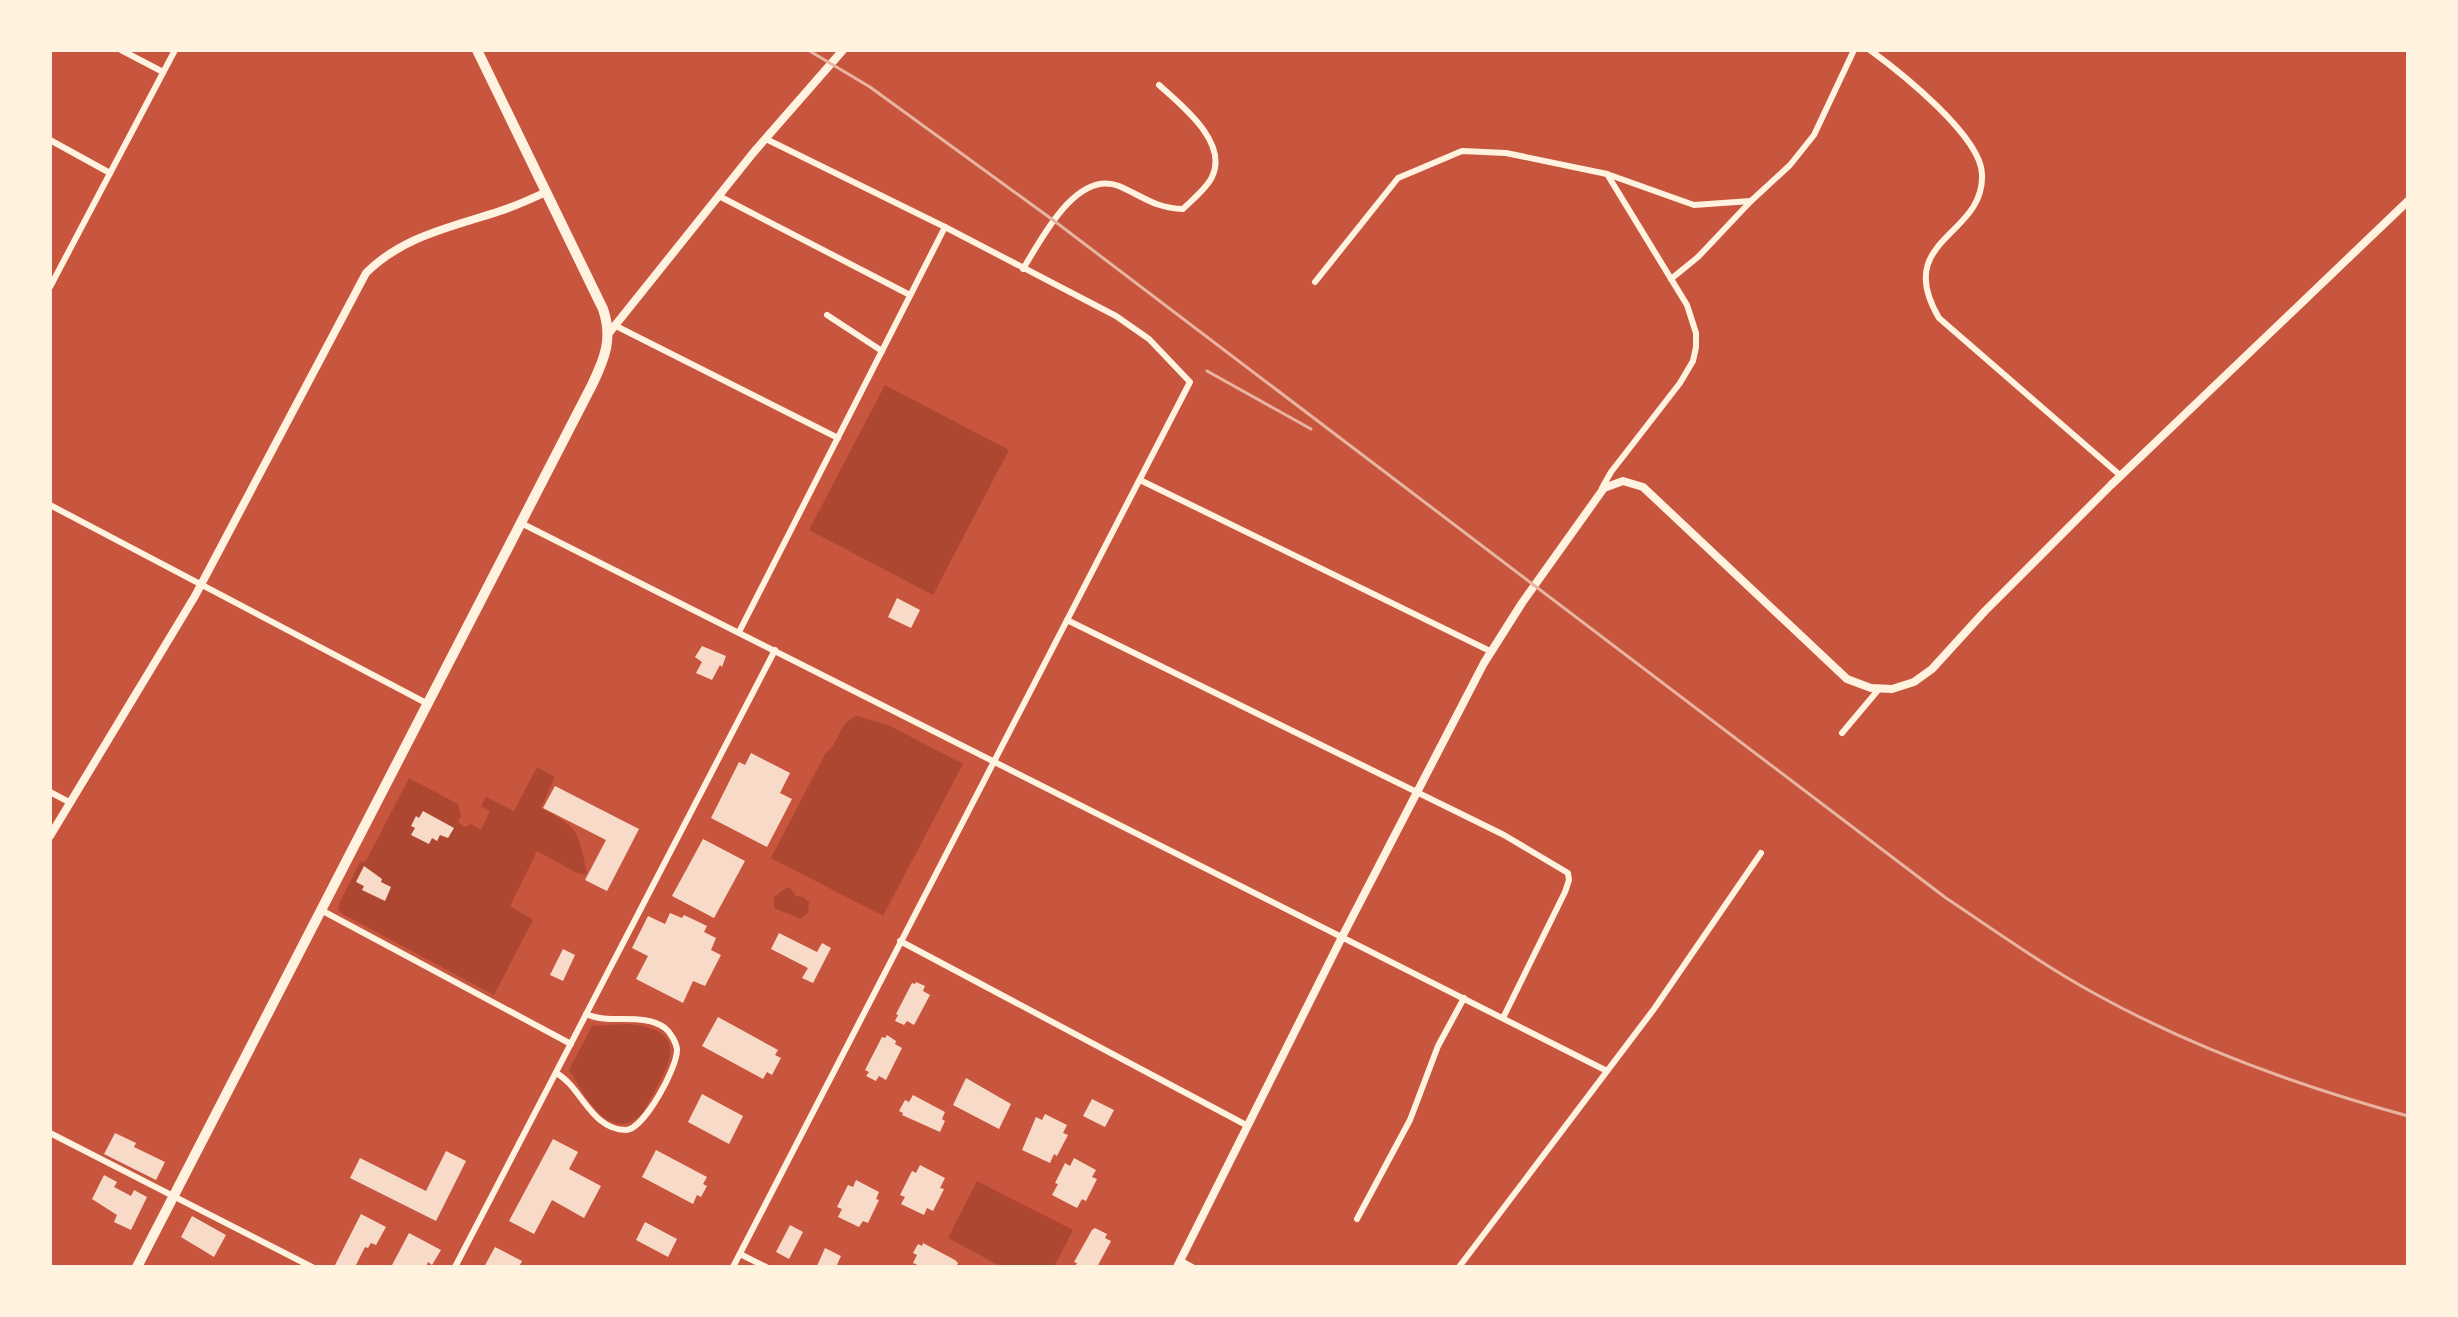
<svg xmlns="http://www.w3.org/2000/svg" width="2458" height="1317" viewBox="0 0 2458 1317" font-family="Overpass,sans-serif">
  <style>
    .green { fill: #ae4732 }
    .building { fill: #f7dbc8 }
    .lines { fill: none; stroke-linecap: round; stroke-linejoin: round }
    .minor { stroke: #fff3e0; stroke-width: 6 }
    .tertiary { stroke: #fff3e0; stroke-width: 8 }
    .primary { stroke: #fff3e0; stroke-width: 10 }
    .rail { stroke: #e9b49f; stroke-width: 3 }
  </style>
  <rect width="100%" height="100%" fill="#c8553d"/>
  <!-- green -->
  <g class="green">
    <path d="M885,385L1009,450L933,595L809,530Z"/>
    <path d="M857,716L890,726L963,764L883,916L771,858L825,754C840,743 838,722 857,716Z"/>
    <path d="M537,767L555,777L541,808C580,829 577,829 587,872L585,875L577,873L537,851L510,906L533,920L494,995L341,913L338,908L340,902L360,862L366,861L409,778L458,804L461,816L458,822L465,827L471,824L481,830L490,811L481,806L486,797L514,811Z"/>
    <path d="M786,888H790L796,896L803,897L809,902L808,913L801,919L774,908V897Z"/>
    <path d="M627,1024C700,1030 663,1073 643,1113C609,1146 585,1095 569,1070L592,1026Z"/>
    <path d="M977,1181L1073,1230L1054,1267H1002L948,1238Z"/>
  </g>
  <!-- building -->
  <g class="building">
    <path d="M897,598L920,610L911,628L888,617Z"/>
    <path d="M702,646L726,656L722,667L720,665L712,680L696,673L702,662L695,657Z"/>
    <path d="M751,753L790,773L780,793L792,799L767,847L711,818L739,762L745,765Z"/>
    <path d="M555,786L639,829L607,891L585,880L606,840L543,808Z"/>
    <path d="M423,811L454,828L448,838L440,835L437,841L432,838L429,844L411,835L415,828L411,826L416,816L419,818Z"/>
    <path d="M703,839L745,861L714,918L672,896Z"/>
    <path d="M364,866L382,879L381,882L391,887L385,901L362,890L364,886L356,882Z"/>
    <path d="M670,913L682,918L684,915L707,926L704,932L716,938L711,950L721,955L705,986L693,981L683,1003L636,979L648,956L632,948L648,916L665,924Z"/>
    <path d="M779,933L817,952L822,943L831,948L813,983L802,978L808,968L771,949Z"/>
    <path d="M563,949L575,955L563,981L550,975Z"/>
    <path d="M916,982L925,986L923,991L930,995L914,1025L907,1021L904,1025L895,1021L898,1015L896,1014L912,983L915,984Z"/>
    <path d="M718,1017L778,1050L775,1055L781,1058L772,1075L767,1072L763,1079L702,1046Z"/>
    <path d="M887,1035L896,1041L895,1044L902,1048L886,1080L879,1076L876,1081L866,1076L869,1072L865,1070L882,1037L885,1038Z"/>
    <path d="M966,1078L1011,1104L999,1129L953,1105Z"/>
    <path d="M702,1094L743,1116L729,1144L688,1122Z"/>
    <path d="M913,1095L945,1112L942,1119L945,1121L940,1132L902,1115L903,1113L899,1111L905,1100L909,1102Z"/>
    <path d="M1092,1099L1114,1110L1105,1127L1083,1116Z"/>
    <path d="M1045,1114L1067,1125L1063,1133L1068,1135L1057,1156L1054,1154L1050,1163L1022,1150L1036,1117L1042,1120Z"/>
    <path d="M115,1133L136,1143L134,1147L165,1162L156,1180L104,1154Z"/>
    <path d="M553,1139L578,1152L569,1169L601,1186L584,1218L552,1200L534,1234L509,1221Z"/>
    <path d="M656,1150L707,1177L703,1184L707,1186L701,1197L697,1195L693,1204L642,1177Z"/>
    <path d="M446,1151L466,1161L436,1221L350,1178L360,1158L426,1191Z"/>
    <path d="M1074,1158L1096,1170L1092,1177L1097,1179L1086,1201L1082,1199L1077,1208L1052,1195L1058,1184L1055,1183L1065,1163L1070,1166Z"/>
    <path d="M920,1165L945,1178L940,1188L944,1189L933,1211L927,1208L924,1215L901,1204L905,1197L900,1195L912,1171L916,1173Z"/>
    <path d="M104,1175L117,1182L114,1187L131,1196L134,1190L147,1197L131,1230L114,1222L117,1215L92,1199Z"/>
    <path d="M856,1180L879,1192L876,1199L879,1200L868,1223L863,1221L859,1227L838,1217L842,1209L837,1207L848,1185L853,1187Z"/>
    <path d="M361,1214L386,1227L376,1245L371,1243L368,1248L365,1247L355,1267H334Z"/>
    <path d="M192,1216L226,1235L214,1257L181,1237Z"/>
    <path d="M645,1222L677,1239L668,1257L636,1240Z"/>
    <path d="M790,1225L803,1232L789,1259L776,1252Z"/>
    <path d="M1095,1228L1107,1234L1105,1238L1111,1241L1097,1267H1075L1077,1263L1074,1262L1092,1230Z"/>
    <path d="M409,1233L441,1250L432,1265L428,1262L426,1267H391Z"/>
    <path d="M923,1243L955,1260L958,1263L956,1267H922L913,1263L917,1255L913,1253L918,1244L922,1246Z"/>
    <path d="M495,1247L522,1261L519,1267H484Z"/>
    <path d="M825,1248L841,1256L836,1267L817,1266Z"/>
  </g>
  <g class="lines">
    <!-- minor -->
    <g class="minor">
      <path d="M121,50L163,72"/>
      <path d="M1870,50C1900,72 1981,136 1982,174C1985,237 1892,238 1939,318L2121,476"/>
      <path d="M50,140L110,173"/>
      <path d="M719,196L910,295"/>
      <path d="M1023,269C1041,240 1076,169 1119,186C1144,197 1155,208 1183,209C1192,200 1207,188 1212,177C1229,142 1181,105 1159,85"/>
      <path d="M1671,279L1698,257L1751,201"/>
      <path d="M1315,282L1398,178L1462,151L1506,153L1607,174L1694,205L1751,201L1790,165L1814,135L1854,50"/>
      <path d="M50,287L175,50"/>
      <path d="M827,315L882,351"/>
      <path d="M616,326L838,438"/>
      <path d="M1140,480L1492,652"/>
      <path d="M1602,488L1611,472L1680,383L1693,361L1696,347V333L1687,305L1607,174"/>
      <path d="M50,505L428,704"/>
      <path d="M521,523L1607,1071"/>
      <path d="M1067,620L1504,835L1568,873L1569,880L1565,892L1503,1018"/>
      <path d="M739,632L945,227"/>
      <path d="M1842,733L1879,689"/>
      <path d="M50,792L69,802"/>
      <path d="M321,910L571,1044"/>
      <path d="M900,941L1248,1126"/>
      <path d="M556,1073C581,1086 591,1130 626,1130C644,1129 678,1067 677,1049C676,1042 670,1032 665,1028C643,1012 610,1025 586,1014"/>
      <path d="M50,1133L312,1267"/>
      <path d="M1357,1219L1410,1120L1438,1046L1464,998"/>
      <path d="M740,1254L766,1267"/>
      <path d="M1181,1261L1192,1267"/>
      <path d="M455,1267L775,650"/>
      <path d="M733,1267L1190,382L1149,339L1116,316L945,227L766,139"/>
      <path d="M1459,1267L1654,1009L1761,853"/>
    </g>
    <!-- tertiary -->
    <g class="tertiary">
      <path d="M609,333L753,153L843,50"/>
      <path d="M50,836L195,596L366,273C403,236 452,227 500,211C516,206 531,199 546,192"/>
      <path d="M1177,1267L1343,935L1484,663L1522,603L1604,488L1623,481L1643,487L1847,679L1871,688L1892,689L1914,682L1932,669L1984,612L2111,485L2408,201"/>
    </g>
    <!-- primary -->
    <path class="primary" d="M137,1267L592,385C605,358 613,338 603,309L477,50"/>
    <!-- rail -->
    <g class="rail">
      <path d="M808,50L870,87L1053,220L1946,898C1997,932 2047,968 2101,997C2198,1050 2302,1087 2408,1116"/>
      <path d="M1207,371L1311,429"/>
    </g>
  </g>
  <!-- border -->
  <rect width="2458" height="1317" fill="none" stroke="#fff3e0" stroke-width="104"/>
</svg>
